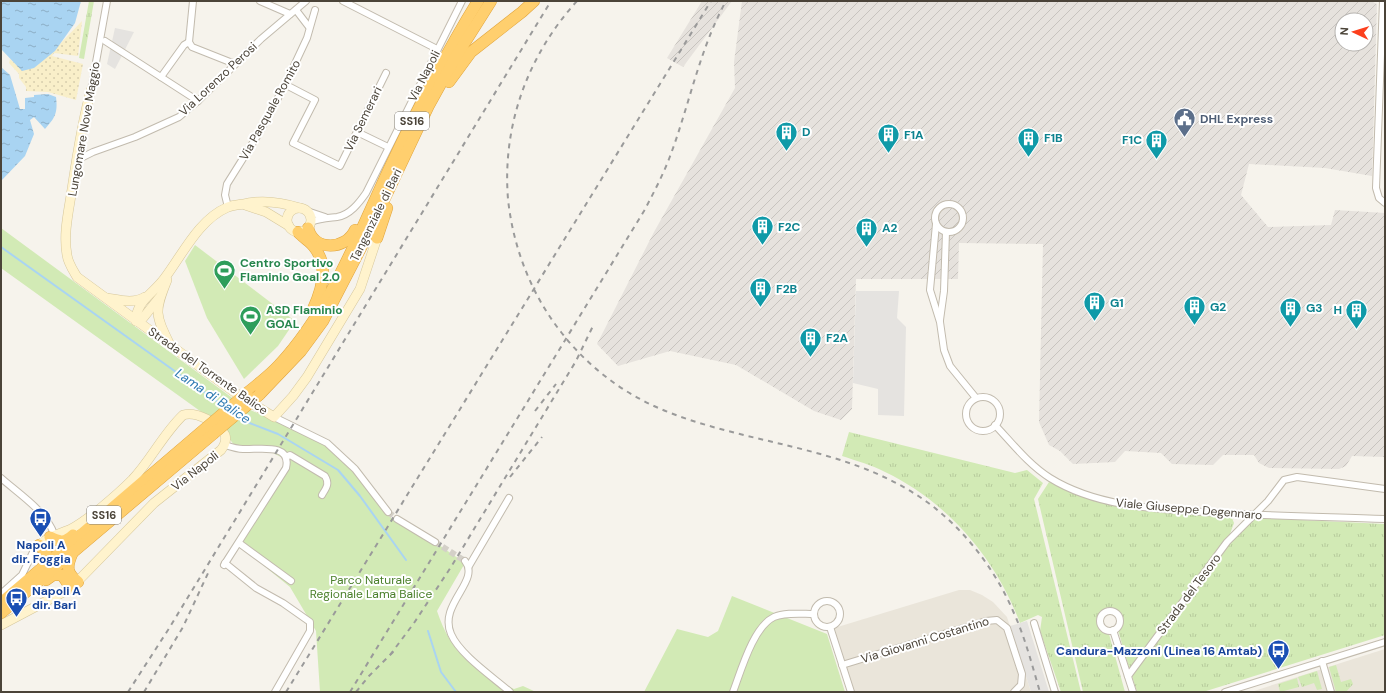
<svg xmlns="http://www.w3.org/2000/svg" width="1386" height="693" viewBox="0 0 1386 693" font-family="'DM Sans',sans-serif">
  <style>
    .residential { fill: #eae5da }
    .industrial { fill: url(#industrial-furrows); fill-rule: evenodd }
    .grass { fill: url(#grass-tufts) }
    .sand { fill: url(#sand-dots) }
    .park { fill: #d2eab5 }
    .parking { fill: #e5e3e0 }
    .water { fill: url(#water-ripples) }
    .lines { fill: none; stroke-linecap: round; stroke-linejoin: round }
    .stream { stroke: #a9d4f2; stroke-width: 2 }
    .street-tunnel { stroke: #d4d0c8; stroke-width: 6; stroke-dasharray: 6 3; stroke-linecap: butt }
    .street-casing { stroke: #c2bbae; stroke-width: 8 }
    .secondary-casing { stroke: #d6c79b; stroke-width: 10 }
    .highway-casing { stroke: #e0a43c; stroke-width: 12 }
    .street { stroke: #fff; stroke-width: 6 }
    .secondary { stroke: #fff3cd; stroke-width: 9 }
    .highway { stroke: #ffcf6e; stroke-width: 11 }
    .rail { stroke: #9a9a9a; stroke-width: 2; stroke-dasharray: 5 5; stroke-linecap: butt }
    .highway-bridge-casing { stroke: #e0a43c; stroke-width: 12; stroke-linecap: butt }
    .highway-bridge { stroke: #ffcf6e; stroke-width: 11 }
    .labels { text-anchor: middle; dominant-baseline: central; stroke-width: 4; stroke-linejoin: round; paint-order: stroke }
    .shield { fill: #fff; stroke: #817c74; stroke-width: 1 }
    .shield-label { font-size: 11px; font-weight: bold; fill: #4b4439 }
    .street-label { font-size: 12px; fill: #4b4439; stroke: #fff }
    .service-label { font-size: 12px; font-weight: bold; fill: #4e5e75; stroke: #fff; text-anchor: start }
    .culture-label { font-size: 12px; font-weight: bold; fill: #0d838f; stroke: #fff; text-anchor: start }
    .leisure-label { font-size: 12px; font-weight: bold; fill: #27864d; stroke: #fff; text-anchor: start }
    .transit-label { font-size: 12px; font-weight: bold; fill: #164399; stroke: #fff }
    .park-label { font-size: 12px; fill: #4a7f2a; stroke: #fff }
    .water-label { font-size: 13px; font-style: italic; fill: #2e7ab2; stroke: #fff }
  </style>
  <defs>
    <pattern id="industrial-furrows" width="10" height="10" patternUnits="userSpaceOnUse"><rect width="10" height="10" fill="#e6e2dd"/><path d="M-1 1l2-2M0 10L10 0M9 11l2-2" fill="none" stroke="#c7c3be"/></pattern>
    <pattern id="grass-tufts" width="24" height="20" patternUnits="userSpaceOnUse"><rect width="24" height="20" fill="#d2eab5"/><path d="M3 7l-1-3M5 7V3M7 7l1-3M15 17l-1-3M17 17v-4M19 17l1-3" fill="none" stroke="#b6ca9c"/></pattern>
    <pattern id="sand-dots" width="8" height="8" patternUnits="userSpaceOnUse"><rect width="8" height="8" fill="#f9efc9"/><path d="M2 2h.1M6 6h.1" fill="none" stroke="#d7cead" stroke-width="1.8" stroke-linecap="round"/></pattern>
    <pattern id="water-ripples" width="26" height="14" patternUnits="userSpaceOnUse"><rect width="26" height="14" fill="#a9d4f2"/><path d="M2 4q2-2 4 0t4 0M15 11q2-2 4 0t4 0" fill="none" stroke="#8caec5"/></pattern>
  </defs>
  <rect width="100%" height="100%" fill="#f6f3ec"/>
  <!-- residential -->
  <g class="residential">
    <path d="M959,590H970L982,595L993,602L1007,617L1031,692H851L831,629Z"/>
    <path d="M1385,649V692H1251L1347,661Z"/>
  </g>
  <!-- industrial -->
  <g class="industrial">
    <path d="M702,1H732L683,67L667,58Z"/>
    <path d="M742,1H1371L1377,4L1372,176L1325,168L1249,164L1241,195L1268,227L1331,225L1335,210L1385,213V457L1352,456L1346,466L1339,469L1269,468L1259,463L1254,455H1223L1213,465L1172,464L1161,453L1125,451L1115,462L1073,464L1060,451L1049,445L1039,422L1043,244L959,243L958,279H856L852,409L841,420L814,411L736,365L670,351L618,366L597,344L654,232L735,88L734,62ZM1342,20H1366V44H1342Z"/>
  </g>
  <!-- grass -->
  <g class="grass">
    <path d="M89,1H94L84,59L79,58Z"/>
    <path d="M849,432L1015,473L1027,470L1043,483L1034,499L1081,692H1061L1040,631L1042,617L1038,615L1020,623C996,559 948,502 885,472C872,465 857,461 842,456Z"/>
    <path d="M1049,482L1121,508L1232,518L1234,523L1230,534L1131,668H1129L1118,630C1131,611 1106,597 1096,620L1099,630L1109,634L1125,692H1083L1038,499Z"/>
    <path d="M1259,518L1385,524V635L1203,692H1137L1132,676L1224,550L1253,520Z"/>
    <path d="M1336,665L1341,682L1351,679L1353,684L1346,692H1336L1329,667Z"/>
    <path d="M1317,671L1322,689L1317,690L1314,683L1302,687L1298,677Z"/>
    <path d="M1297,678L1299,687L1280,692L1278,684Z"/>
  </g>
  <!-- sand -->
  <path class="sand" d="M82,21L78,56L54,53L52,56L83,64L76,100L48,92L26,91V87L19,78V74L9,63L10,59L21,69L55,49Z"/>
  <!-- park -->
  <g class="park">
    <path d="M1,228L246,408L319,440L343,458L375,492L390,517L396,522L423,534L465,563L437,611C452,656 474,669 514,689L523,686L536,692H320L316,631L290,587L237,544L282,472L285,459L269,451L238,450L228,437L207,416L1,268Z"/>
    <path d="M195,245L295,321L278,346L244,379L207,318L185,261Z"/>
    <path d="M732,596L827,634L845,692H644L677,629L708,637L718,631Z"/>
  </g>
  <!-- parking -->
  <g class="parking">
    <path d="M115,28L134,32L115,69L107,64Z"/>
    <path d="M856,291H899L897,318L906,327L904,416L878,415V389L853,383Z"/>
    <path d="M1027,621L1049,692H1031L1010,626Z"/>
  </g>
  <!-- water -->
  <g class="water">
    <path d="M1,1H81L75,23L55,51L34,68L22,71L1,49Z"/>
    <path d="M1,67L10,75L20,109H25V98L34,97V95L48,94L56,97C58,113 55,118 45,129L34,117L30,120L34,134L25,156L1,181Z"/>
  </g>
  <g class="lines">
    <!-- stream -->
    <g class="stream">
      <path d="M1,247L225,407"/>
      <path d="M239,416L247,422L278,434L338,470L360,496L406,560"/>
      <path d="M428,631L441,672L456,692"/>
    </g>
    <!-- street-tunnel -->
    <g class="street-tunnel">
      <path d="M388,512L397,519"/>
      <path d="M435,542L465,561"/>
    </g>
    <defs>
      <g id="street">
        <path d="M193,1L189,42L192,47L235,64"/>
        <path d="M260,1L290,14"/>
        <path d="M343,1L437,49"/>
        <path d="M1383,1L1376,188L1379,198L1385,203"/>
        <path d="M296,10L309,27"/>
        <path d="M105,41L198,101"/>
        <path d="M161,77L184,45L189,42"/>
        <path d="M290,87L315,100L293,143L340,166L386,73"/>
        <path d="M91,90L107,1"/>
        <path d="M357,132L388,147"/>
        <path d="M77,160L93,152L135,137L179,117L198,101L261,39L306,1"/>
        <circle cx="949" cy="218" r="14"/>
        <path d="M228,207L225,195L227,184L259,133L285,85L307,38L315,10"/>
        <path d="M307,211L325,217"/>
        <path d="M311,222C320,218 328,218 337,217C350,215 359,203 366,193L462,1"/>
        <path d="M936,224L930,290L940,322L944,350L950,366L976,398"/>
        <path d="M940,320L944,291L946,232"/>
        <circle cx="983" cy="414" r="17"/>
        <path d="M274,417L327,443L355,469L388,512"/>
        <path d="M995,425C1012,443 1029,465 1050,478C1100,509 1163,509 1221,513C1276,516 1330,517 1385,519"/>
        <path d="M286,457L290,455L325,476C330,484 326,488 322,495"/>
        <path d="M1,478C19,494 46,511 54,534"/>
        <path d="M397,519L435,542"/>
        <path d="M239,543L291,581"/>
        <path d="M465,561C481,581 438,604 451,634C460,655 493,677 510,692"/>
        <path d="M225,563L256,588L283,603L310,622V631L275,692"/>
        <path d="M224,565L286,468C292,442 258,450 243,449C237,449 231,447 225,445"/>
        <path d="M469,566L509,498"/>
        <path d="M1,594L22,575L33,552L39,545"/>
        <circle cx="827" cy="614" r="13"/>
        <circle cx="1110" cy="621" r="10"/>
        <path d="M1034,623L1055,692"/>
        <path d="M830,627L851,692"/>
        <path d="M1113,630L1133,692"/>
        <path d="M1322,661L1331,692"/>
        <path d="M842,665L986,621L997,620L1007,628L1022,674L1021,685L1014,692"/>
        <path d="M1128,676L1227,542L1268,501L1284,480L1297,477L1385,489"/>
        <path d="M733,692C741,671 753,627 774,617C785,612 802,614 814,614"/>
        <path d="M1225,692L1385,642"/>
      </g>
      <g id="secondary">
        <path d="M91,90C82,122 77,156 72,189C69,210 63,233 67,255C68,263 73,270 77,277L237,394L274,417L293,396L307,377L360,289L377,238"/>
        <path d="M245,205L266,212L289,226"/>
        <circle cx="299" cy="220" r="12"/>
        <path d="M167,280C154,312 155,314 170,345"/>
        <path d="M107,298C120,300 133,304 145,297"/>
        <path d="M136,321C136,301 153,294 164,279C183,254 198,220 228,207C233,205 238,205 243,204C263,199 281,202 300,208"/>
        <path d="M136,321L143,318L159,298"/>
        <path d="M1,625L71,588L154,503L221,450C224,446 227,441 225,435C219,423 196,411 183,415C163,434 151,460 132,480C118,494 86,522 69,530C56,535 50,536 39,545"/>
      </g>
      <g id="highway">
        <path d="M449,82L471,52L522,12L534,1"/>
        <path d="M308,228C314,252 346,250 355,230"/>
        <path d="M298,232C303,238 310,241 314,247C329,265 322,290 313,309"/>
        <path d="M377,238L387,208"/>
        <path d="M247,393C258,384 270,375 279,365C331,309 358,235 390,167C417,110 445,54 478,1"/>
        <path d="M259,395L301,351L323,321L365,240L429,105L455,58L491,1"/>
        <path d="M50,537C60,542 64,543 73,535"/>
        <path d="M39,545L46,552L45,565"/>
        <path d="M72,554C66,568 67,573 78,582"/>
        <path d="M46,580L53,575H62L71,588"/>
        <path d="M1,603L207,427"/>
        <path d="M1,613L213,434"/>
      </g>
    </defs>
    <!-- street casing -->
    <use href="#street" class="street-casing"/>
    <!-- secondary casing -->
    <use href="#secondary" class="secondary-casing"/>
    <!-- highway casing -->
    <use href="#highway" class="highway-casing"/>
    <!-- street -->
    <use href="#street" class="street"/>
    <!-- secondary -->
    <use href="#secondary" class="secondary"/>
    <!-- highway -->
    <use href="#highway" class="highway"/>
    <!-- rail -->
    <g class="rail">
      <path d="M577,1C528,55 502,125 508,199C513,247 531,294 561,332C589,368 625,395 668,412C754,446 849,446 927,502C964,529 995,569 1013,611C1025,637 1032,665 1040,692"/>
      <path d="M535,411L556,384"/>
      <path d="M510,477L542,437"/>
      <path d="M390,655L414,623L451,567L576,361L593,326"/>
      <path d="M128,692L168,630L551,1"/>
      <path d="M144,692L183,627L209,571"/>
      <path d="M286,692L711,1"/>
      <path d="M350,692L644,211C653,194 662,177 669,159C689,107 699,50 726,1"/>
      <path d="M356,692L369,676L394,651"/>
    </g>
    <defs>
      <g id="highway-bridge">
        <path d="M207,427L247,393"/>
        <path d="M213,434L259,395"/>
      </g>
    </defs>
    <!-- highway-bridge casing -->
    <use href="#highway-bridge" class="highway-bridge-casing"/>
    <!-- highway-bridge -->
    <use href="#highway-bridge" class="highway-bridge"/>
  </g>
  <!-- icons -->
  <defs>
    <symbol id="civic-pin" viewBox="-11 -11 22 30"><path d="M0 17L-7.5 6A9.5 9.5 0 1 1 7.5 6Z" fill="#5c6f8a" stroke="#fff"/><path d="M-.6-6.5H3V-4.5H.6V-3L4-1V1h2V6H-6V1h2V-1L-.6-3ZM-1.2 2.5V6h2.4V2.5Z" fill="#fff"/></symbol>
    <symbol id="building-pin" viewBox="-11 -11 22 30"><path d="M0 17L-7.5 6A9.5 9.5 0 1 1 7.5 6Z" fill="#0f9aa8" stroke="#fff"/><path d="M-4-6H4V6H1V3H-1V6H-4ZM-2.5-4.3h1.7v1.8h-1.7ZM.8-4.3h1.7v1.8H.8ZM-2.5-1h1.7V.8h-1.7ZM.8-1h1.7V.8H.8Z" fill="#fff"/></symbol>
    <symbol id="stadium-pin" viewBox="-11 -11 22 30"><path d="M0 17L-7.5 6A9.5 9.5 0 1 1 7.5 6Z" fill="#2e9e5b" stroke="#fff"/><path d="M0-5a6.5 5 0 1 0 0 10a6.5 5 0 1 0 0-10ZM-3.5-1.8h7v3.6h-7Z" fill="#fff"/></symbol>
    <symbol id="bus-pin" viewBox="-11 -11 22 30"><path d="M0 17L-7.5 6A9.5 9.5 0 1 1 7.5 6Z" fill="#1a4fb4" stroke="#fff"/><path d="M-5-6H5V4H4V6H2V4H-2V6H-4V4H-5ZM-3.5-4V0h7V-4ZM-3.5 1.2v1.5H-2V1.2ZM2 1.2v1.5H3.5V1.2Z" fill="#fff"/></symbol>
  </defs>
  <g fill-rule="evenodd">
    <use href="#civic-pin" x="1172" y="106" width="25" height="34"/>
    <use href="#building-pin" x="774" y="120" width="25" height="34"/>
    <use href="#building-pin" x="876" y="122" width="25" height="34"/>
    <use href="#building-pin" x="1016" y="126" width="25" height="34"/>
    <use href="#building-pin" x="1144" y="128" width="25" height="34"/>
    <use href="#building-pin" x="750" y="214" width="25" height="34"/>
    <use href="#building-pin" x="854" y="216" width="25" height="34"/>
    <use href="#stadium-pin" x="212" y="258" width="25" height="34"/>
    <use href="#building-pin" x="748" y="276" width="25" height="34"/>
    <use href="#building-pin" x="1082" y="290" width="25" height="34"/>
    <use href="#building-pin" x="1182" y="294" width="25" height="34"/>
    <use href="#building-pin" x="1278" y="296" width="25" height="34"/>
    <use href="#building-pin" x="1344" y="298" width="25" height="34"/>
    <use href="#stadium-pin" x="238" y="304" width="25" height="34"/>
    <use href="#building-pin" x="798" y="326" width="25" height="34"/>
    <use href="#bus-pin" x="28" y="506" width="25" height="34"/>
    <use href="#bus-pin" x="4" y="586" width="25" height="34"/>
    <use href="#bus-pin" x="1266" y="638" width="25" height="34"/>
  </g>
  <g class="labels">
    <!-- shield labels -->
    <g class="shield">
      <rect x="395" y="112" width="34" height="18" rx="3"/>
      <rect x="87" y="506" width="34" height="18" rx="3"/>
    </g>
    <g class="shield-label">
      <text x="412" y="121">SS16</text>
      <text x="104" y="515">SS16</text>
    </g>
    <!-- street labels -->
    <g class="street-label">
      <text transform="translate(424 76) rotate(-63)">Via Napoli</text>
      <text transform="translate(218 79) rotate(-43)">Via Lorenzo Perosi</text>
      <text transform="translate(270 110) rotate(-61)">Via Pasquale Romito</text>
      <text transform="translate(363 119) rotate(-64)">Via Semerari</text>
      <text transform="translate(84 129) rotate(-80)">Lungomare Nove Maggio</text>
      <text transform="translate(376 215) rotate(-64)">Tangenziale di Bari</text>
      <text transform="translate(208 371) rotate(35)">Strada del Torrente Balice</text>
      <text transform="translate(195 471) rotate(-38)">Via Napoli</text>
      <text transform="translate(1189 509) rotate(5)">Viale Giuseppe Degennaro</text>
      <text transform="translate(1189 594) rotate(-53)">Strada del Tesoro</text>
      <text transform="translate(925 640) rotate(-17)">Via Giovanni Costantino</text>
    </g>
    <!-- service labels -->
    <g class="service-label">
      <text x="1200" y="119">DHL Express</text>
    </g>
    <!-- culture labels -->
    <g class="culture-label">
      <text x="802" y="132">D</text>
      <text x="904" y="135">F1A</text>
      <text x="1044" y="138">F1B</text>
      <text x="1142" y="140" text-anchor="end">F1C</text>
      <text x="778" y="227">F2C</text>
      <text x="882" y="228">A2</text>
      <text x="776" y="289">F2B</text>
      <text x="1110" y="303">G1</text>
      <text x="1210" y="307">G2</text>
      <text x="1306" y="308">G3</text>
      <text x="1342" y="310" text-anchor="end">H</text>
      <text x="826" y="338">F2A</text>
    </g>
    <!-- leisure labels -->
    <g class="leisure-label">
      <text x="240" y="263">Centro Sportivo<tspan x="240" dy="14">Flaminio Goal 2.0</tspan></text>
      <text x="266" y="310">ASD Flaminio<tspan x="266" dy="14">GOAL</tspan></text>
    </g>
    <!-- transit labels -->
    <g class="transit-label">
      <text x="41" y="545">Napoli A<tspan x="41" dy="14">dir. Foggia</tspan></text>
      <text x="32" y="591" text-anchor="start">Napoli A<tspan x="32" dy="14">dir. Bari</tspan></text>
      <text x="1262" y="651" text-anchor="end">Candura-Mazzoni (Linea 16 Amtab)</text>
    </g>
    <!-- park labels -->
    <g class="park-label">
      <text x="371" y="580">Parco Naturale<tspan x="371" dy="14">Regionale Lama Balice</tspan></text>
    </g>
    <!-- water labels -->
    <g class="water-label">
      <text transform="translate(213 396) rotate(34)">Lama di Balice</text>
    </g>
  </g>
  <!-- border -->
  <rect width="1386" height="693" fill="none" stroke="#4b4439" stroke-width="4"/>
  <!-- north arrow -->
  <g transform="translate(1354 32) rotate(274)"><circle r="19" fill="#ffffff" stroke="#b7b4b0"/>
  <path d="M0-3L7 15L0 10L-7 15Z" fill="#fc3f1d"/>
  <text y="-6" font-size="11" font-weight="bold" text-anchor="middle" fill="#4b4439">N</text>
  </g>
</svg>
